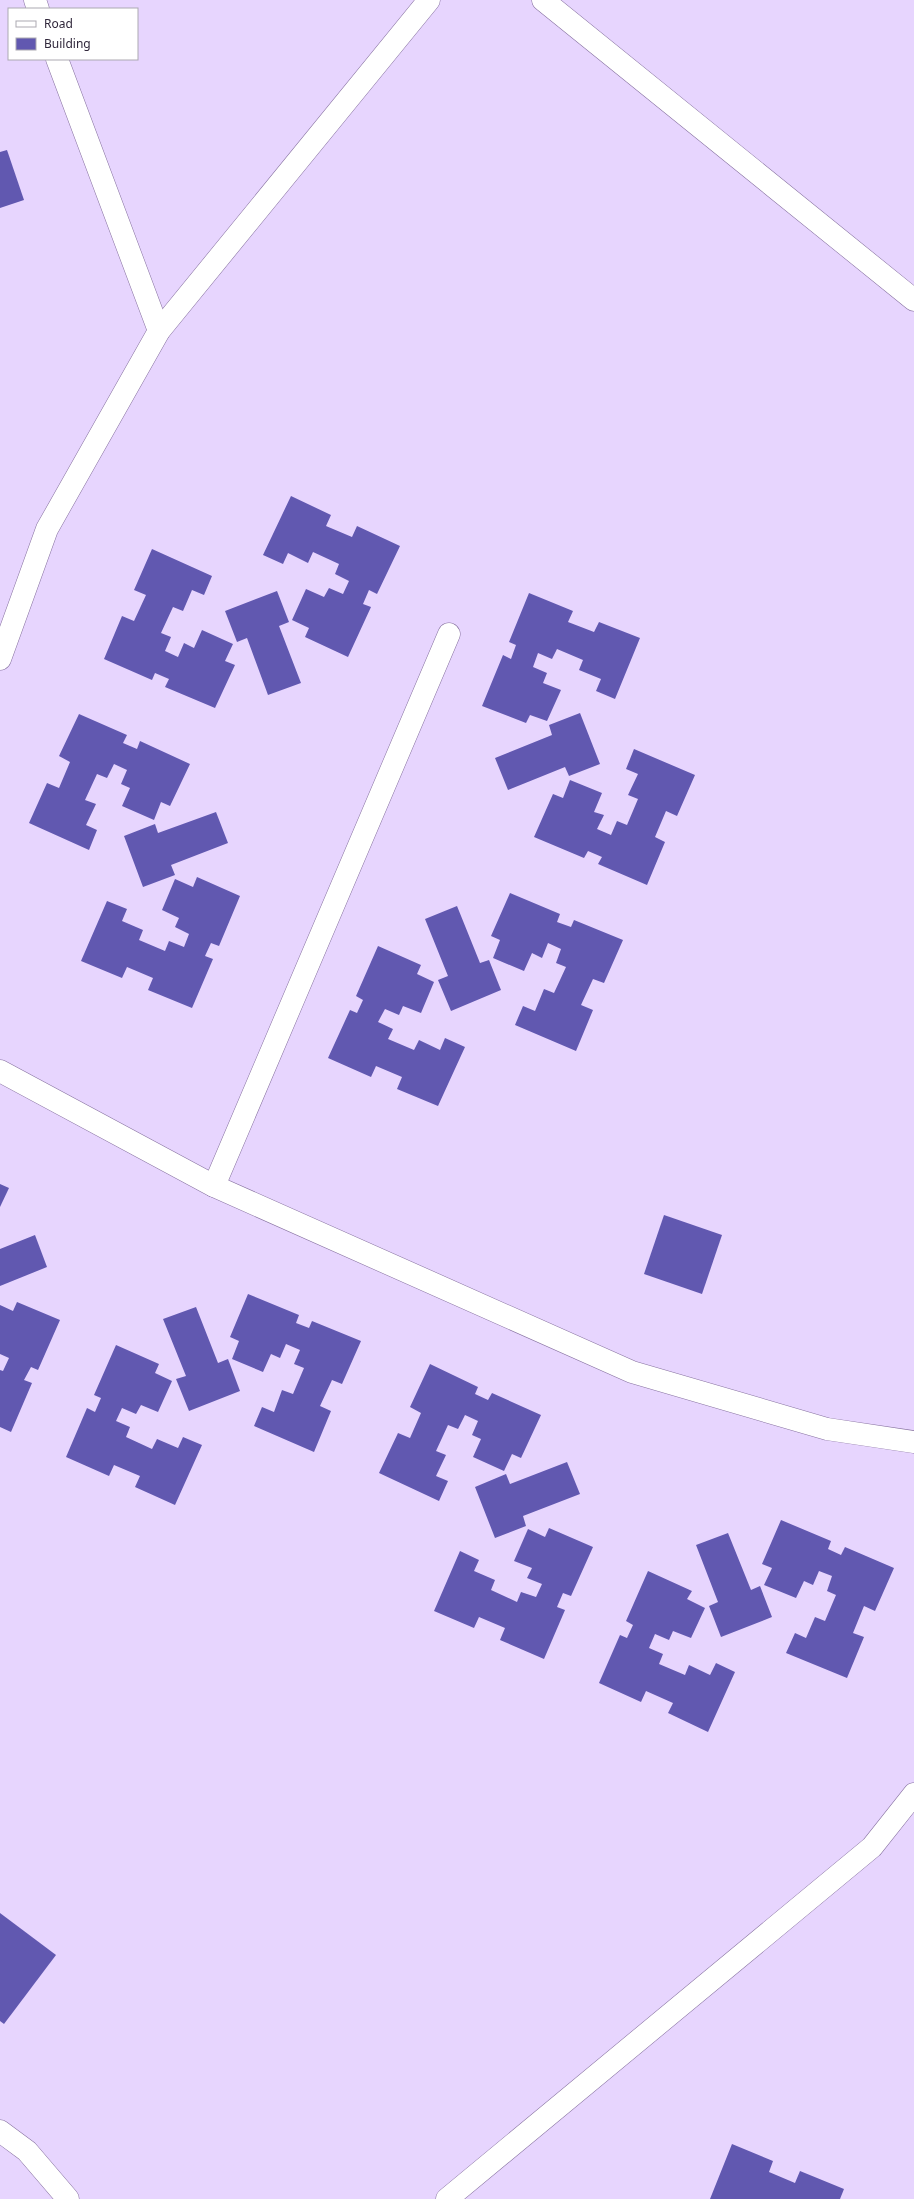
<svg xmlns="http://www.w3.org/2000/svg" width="914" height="2199" viewBox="0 0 914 2199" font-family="'Noto Sans',sans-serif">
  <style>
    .building { fill: #6158b0 }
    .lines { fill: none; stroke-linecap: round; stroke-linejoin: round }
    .minor-casing { stroke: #8772a0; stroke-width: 23 }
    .minor { stroke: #fff; stroke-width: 22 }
  </style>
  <rect width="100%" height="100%" fill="#e7d5fe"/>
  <!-- building -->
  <g class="building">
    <path d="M7,150L24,200L0,208V152Z"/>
    <path d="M291,496L331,515L326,526L352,537L357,526L400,546L377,594L369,590L363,604L371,607L348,657L305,637L309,628L292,620L306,589L324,597L329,588L343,594L349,581L335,574L339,564L313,552L308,563L288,553L283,564L263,555Z"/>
    <path d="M152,549L212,576L204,595L192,590L183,611L173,607L161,633L171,637L165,651L178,657L184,643L194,648L202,630L233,644L225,661L235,665L215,708L165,687L169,679L155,673L152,680L104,659L122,616L134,621L146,595L134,590Z"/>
    <path d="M277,591L289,622L279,626L301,683L268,695L247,638L237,642L225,611Z"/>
    <path d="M529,593L573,611L568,622L594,632L599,622L640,638L615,699L596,691L601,679L579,670L583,660L557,649L552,659L538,653L533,667L547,673L543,683L561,690L547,721L530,715L526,723L482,706L503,655L511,659L516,645L509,642Z"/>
    <path d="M580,713L600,764L569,776L565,767L508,790L495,758L552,735L549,725Z"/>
    <path d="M79,714L127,735L123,743L137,749L140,741L190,764L170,806L161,802L154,820L122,806L130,788L121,784L127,770L114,764L107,778L97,774L85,800L96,804L86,825L97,830L89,850L29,823L47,783L59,788L70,762L59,756Z"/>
    <path d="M634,749L695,775L677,816L666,811L655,837L665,842L647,885L598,864L602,857L588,851L584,858L534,837L553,794L563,798L570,780L602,793L594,812L604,815L597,829L611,835L617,821L627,825L638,799L628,795L638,774L626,769Z"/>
    <path d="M216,812L228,843L171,865L175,875L143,887L124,836L155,824L158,833Z"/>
    <path d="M197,877L240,896L219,946L211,943L205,956L213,959L192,1008L148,990L153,978L127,967L122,978L81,961L107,901L127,909L122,921L143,930L139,940L165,951L169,941L184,947L189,934L175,927L179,918L162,910L175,879L193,887Z"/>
    <path d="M510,893L560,914L557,922L571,927L574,920L623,940L604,983L593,979L581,1005L593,1010L576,1051L515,1025L523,1006L535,1011L544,989L554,993L566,967L556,963L561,949L548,943L542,958L532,953L524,971L493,958L500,940L491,936Z"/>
    <path d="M457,906L480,963L489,960L501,990L451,1011L438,980L448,976L425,919Z"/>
    <path d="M378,946L421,965L417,974L434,982L421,1013L403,1006L399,1015L385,1009L378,1022L393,1029L388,1039L414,1050L419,1040L440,1050L445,1038L465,1047L438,1106L397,1089L402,1077L376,1066L371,1077L328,1058L350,1010L357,1013L363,1000L356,996Z"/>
    <path d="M0,1184L9,1188L0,1207Z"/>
    <path d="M664,1215L722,1235L702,1294L644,1274Z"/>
    <path d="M35,1235L47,1267L0,1286V1249Z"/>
    <path d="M248,1294L299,1315L296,1323L309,1328L312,1321L361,1341L342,1384L332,1380L320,1406L331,1411L314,1452L254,1426L262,1407L274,1412L282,1390L293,1394L304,1368L294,1364L300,1350L286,1344L280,1358L271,1354L263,1372L232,1359L239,1341L230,1337Z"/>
    <path d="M17,1302L60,1320L38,1370L31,1367L24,1380L32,1383L11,1432L0,1427V1370L3,1371L9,1358L0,1354V1305L13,1311Z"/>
    <path d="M196,1307L218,1363L228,1359L240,1391L189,1411L176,1379L186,1376L163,1319Z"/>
    <path d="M116,1345L159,1364L155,1373L172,1381L158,1412L141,1405L136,1414L122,1408L116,1421L130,1427L126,1437L152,1449L157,1439L178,1448L183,1437L202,1445L175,1505L135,1487L140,1476L114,1465L109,1476L66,1457L87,1408L95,1412L101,1398L94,1395Z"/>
    <path d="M430,1364L478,1387L475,1394L488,1400L492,1393L541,1415L521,1458L512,1454L504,1471L473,1457L481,1439L472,1435L478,1421L465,1415L458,1429L448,1425L436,1451L446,1455L436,1476L448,1481L439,1501L379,1473L398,1433L410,1438L421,1413L410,1407Z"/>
    <path d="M567,1462L580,1494L523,1516L526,1526L495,1538L475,1487L506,1474L510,1484Z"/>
    <path d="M781,1520L831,1541L828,1549L841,1555L845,1547L894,1568L875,1611L864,1606L853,1633L864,1637L847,1678L786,1653L795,1633L806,1638L815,1617L825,1621L836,1595L827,1591L832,1576L819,1571L813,1585L804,1581L796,1598L764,1585L772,1568L762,1564Z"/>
    <path d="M549,1528L593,1547L571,1596L563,1593L557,1607L565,1610L544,1659L500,1640L505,1628L479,1617L474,1628L434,1611L460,1551L479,1560L474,1571L495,1580L491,1590L517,1602L521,1592L536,1597L542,1584L527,1578L532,1568L514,1561L528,1529L545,1537Z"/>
    <path d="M728,1533L751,1590L760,1586L772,1617L721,1637L709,1606L718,1602L696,1545Z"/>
    <path d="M648,1571L692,1591L687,1599L705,1608L691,1638L673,1631L669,1640L655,1634L649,1648L663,1654L659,1664L685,1675L689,1665L710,1675L716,1663L735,1672L708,1732L668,1713L673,1703L646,1691L641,1702L599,1683L620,1635L627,1638L633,1625L626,1621Z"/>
    <path d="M0,1913L56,1955L4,2024L0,2021Z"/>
    <path d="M732,2144L773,2161L769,2172L795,2183L800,2171L844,2189L840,2199H710Z"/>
  </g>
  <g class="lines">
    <defs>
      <g id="minor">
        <path d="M35,0L38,9"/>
        <path d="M543,0L914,300"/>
        <path d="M57,59L159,331"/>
        <path d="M0,659L47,529L159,331L429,0"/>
        <path d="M0,1071L214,1186L632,1372L827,1429L914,1442"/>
        <path d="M214,1186L449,634"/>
        <path d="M0,2131L27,2151L68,2199"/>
        <path d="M447,2199L872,1847L914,1794"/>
      </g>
    </defs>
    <!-- minor casing -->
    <use href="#minor" class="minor-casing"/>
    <!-- minor -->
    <use href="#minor" class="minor"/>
  </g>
  <!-- legend -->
  <rect x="8" y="8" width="130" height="52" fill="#ffffff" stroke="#aca9b1"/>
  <rect x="16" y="21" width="20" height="6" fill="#ffffff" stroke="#aca9b1"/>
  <text x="44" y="28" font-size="12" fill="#30273b">Road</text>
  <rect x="16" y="38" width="20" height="12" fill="#6158b0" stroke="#aca9b1"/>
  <text x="44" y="48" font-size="12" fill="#30273b">Building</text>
</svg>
